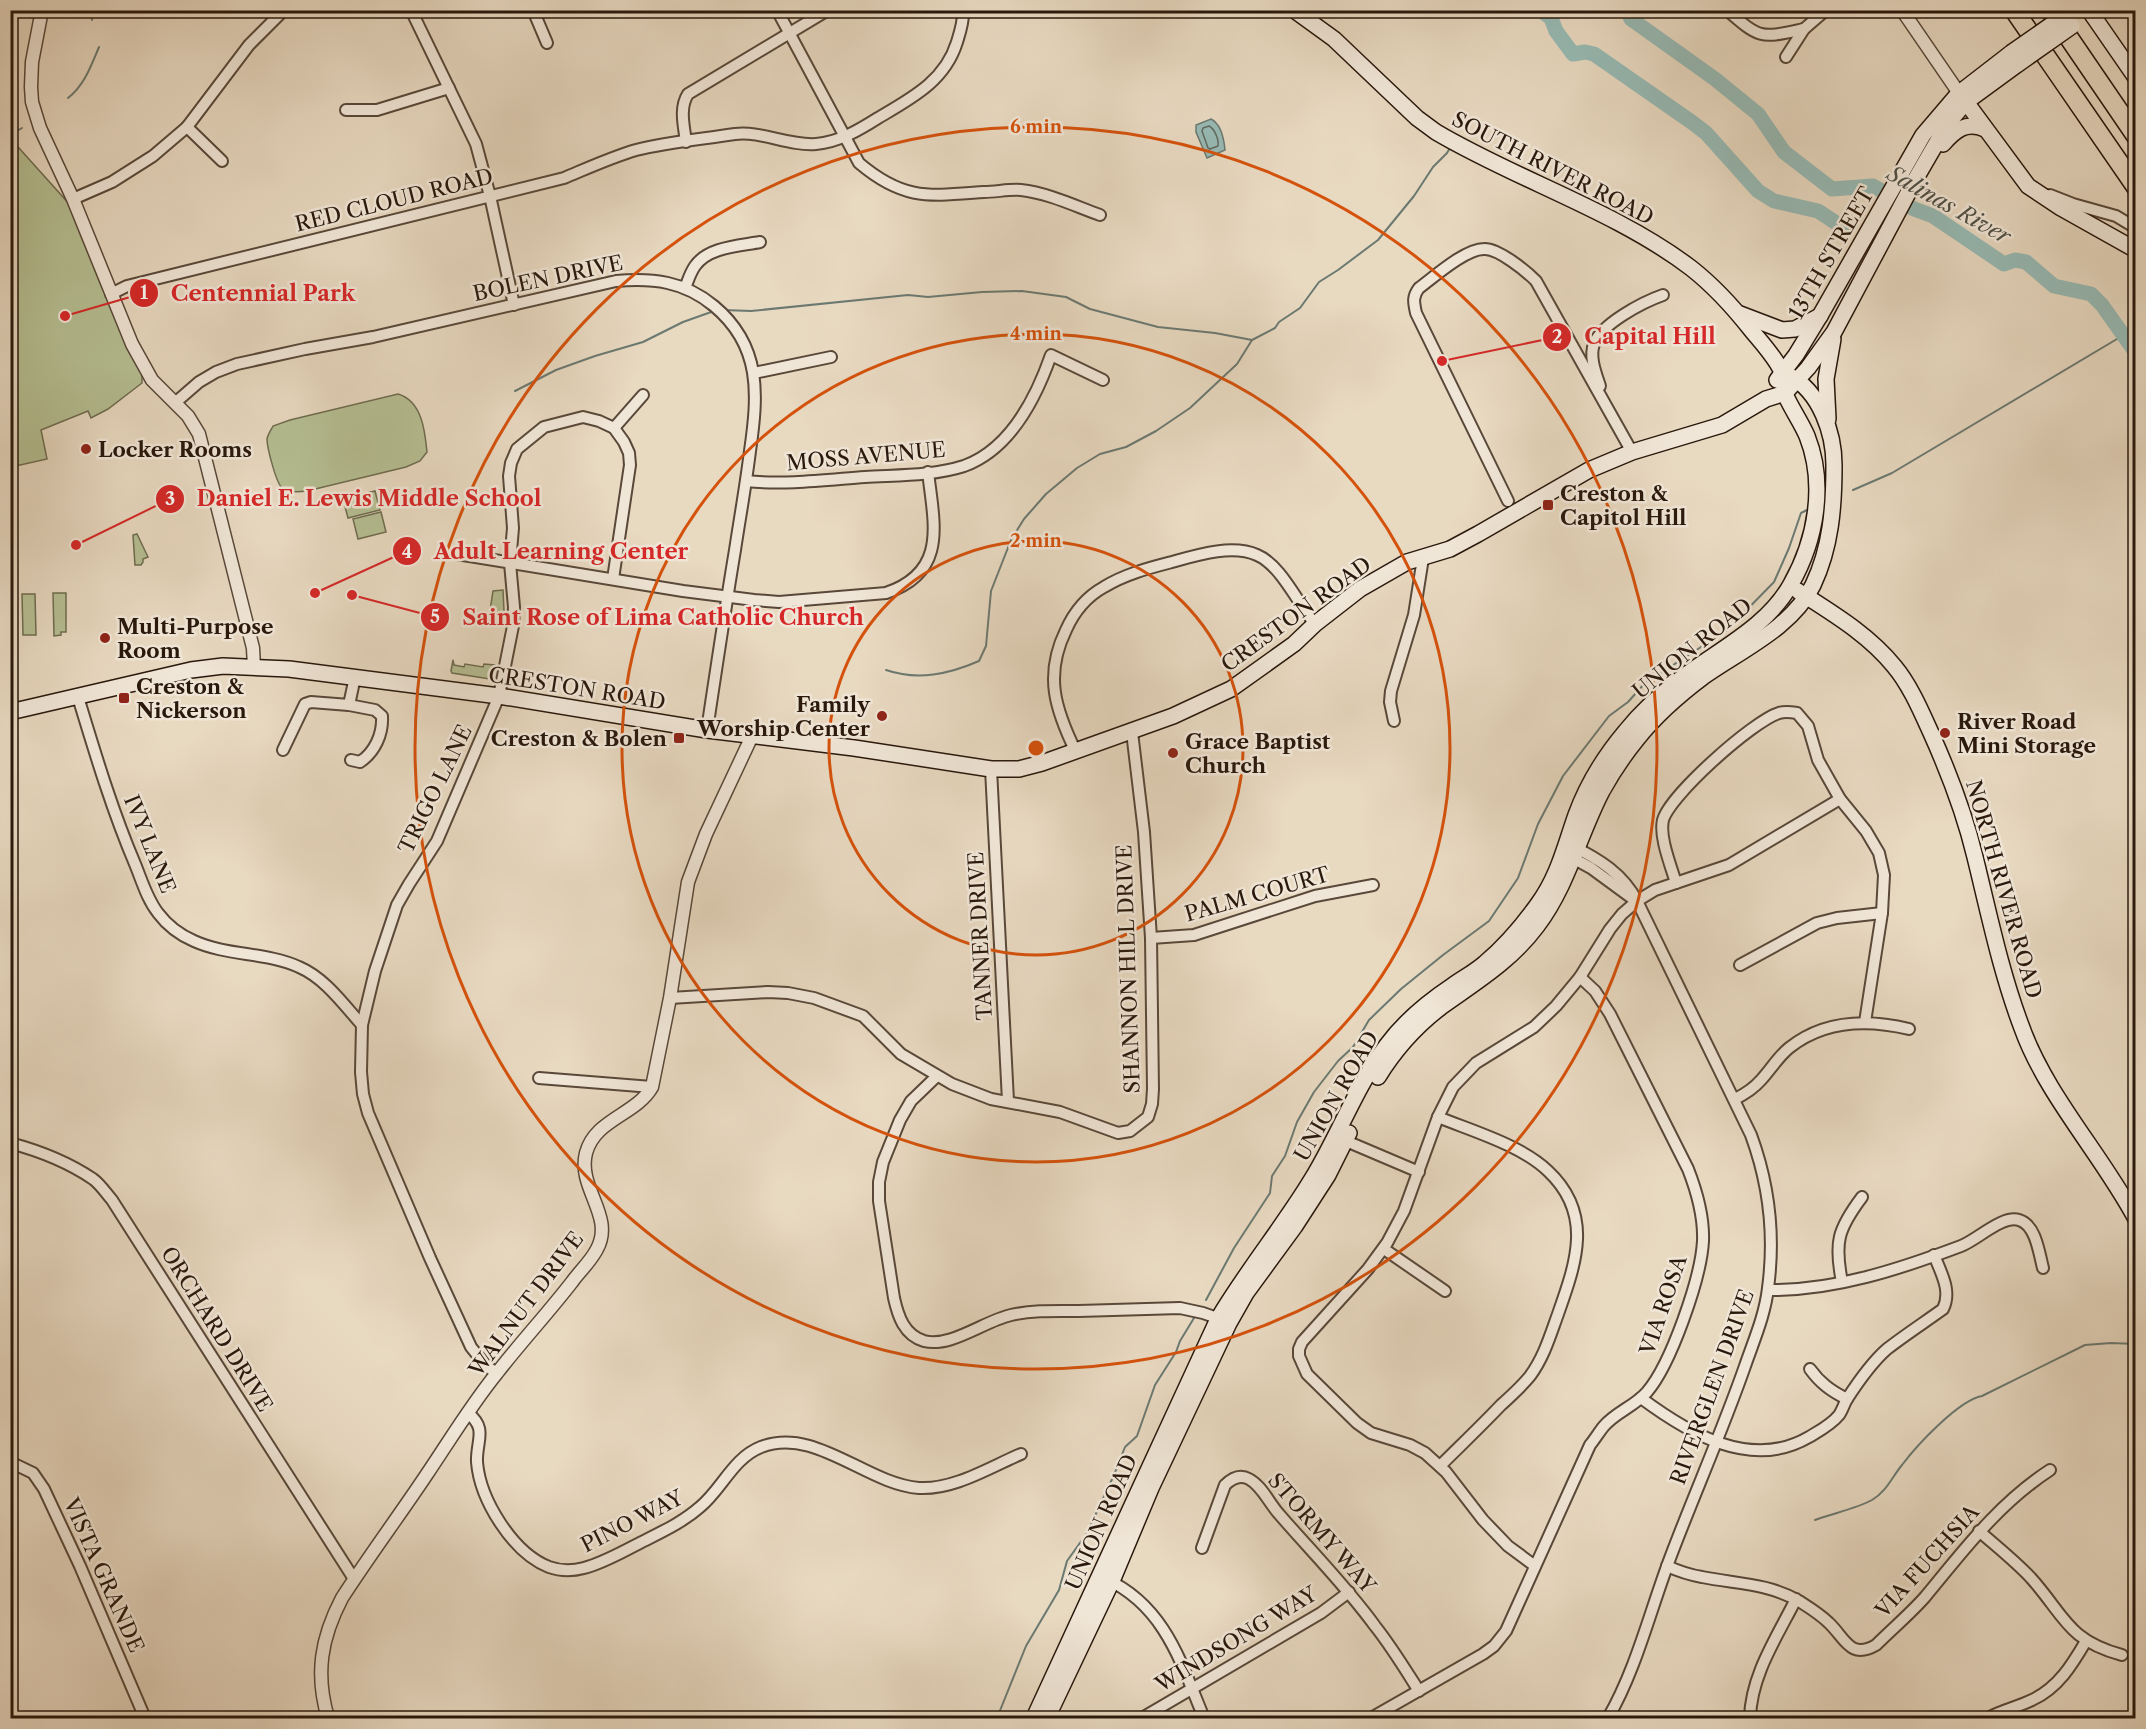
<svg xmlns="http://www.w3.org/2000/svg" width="2146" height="1729" viewBox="0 0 2146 1729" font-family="'Libre Caslon Text',serif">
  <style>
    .green { fill: #b5bf93; stroke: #6f6c50; stroke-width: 1.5 }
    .water { fill: #97bab4; stroke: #6b7971; stroke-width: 1.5 }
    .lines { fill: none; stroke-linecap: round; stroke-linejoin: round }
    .shore { stroke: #606960; stroke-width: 1.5 }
    .stream { stroke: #6b7971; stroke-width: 2 }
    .river { stroke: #97bab4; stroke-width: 15 }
    .minor-casing { stroke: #594839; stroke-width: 14 }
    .tertiary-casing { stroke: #594839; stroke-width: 15 }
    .secondary-casing { stroke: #29180c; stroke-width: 18 }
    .motorway-casing { stroke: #29180c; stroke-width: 21 }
    .minor { stroke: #f0e6d7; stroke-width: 10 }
    .tertiary { stroke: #f0e6d7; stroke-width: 12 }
    .secondary { stroke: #f0e6d7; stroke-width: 15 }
    .motorway { stroke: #e8d9c1; stroke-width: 18 }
    .secondary-bridge-casing { stroke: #29180c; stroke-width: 18; stroke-linecap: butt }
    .secondary-bridge { stroke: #f0e6d7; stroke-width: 15 }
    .ring { fill: none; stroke: #d5520c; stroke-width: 3 }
    .poi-dot { fill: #8f2418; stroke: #f0e6d7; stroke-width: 2 }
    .labels { text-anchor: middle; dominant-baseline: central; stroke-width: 5; stroke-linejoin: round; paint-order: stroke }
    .street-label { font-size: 21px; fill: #29180c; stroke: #f0e6d7 }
    .poi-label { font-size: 21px; font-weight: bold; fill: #29180c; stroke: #f0e6d7; text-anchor: start }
    .water-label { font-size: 22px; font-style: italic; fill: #505147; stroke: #f0e6d7 }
    .centre { fill: #d5520c; stroke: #f0e6d7; stroke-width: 3 }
    .ring-label { font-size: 18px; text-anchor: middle; font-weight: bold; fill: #d5520c; stroke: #f0e6d7; stroke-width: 5; stroke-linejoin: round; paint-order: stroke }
    .leader { fill: none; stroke: #d62828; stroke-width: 2 }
    .callout-dot { fill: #d62828; stroke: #f0e6d7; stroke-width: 2 }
    .mark-label { font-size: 18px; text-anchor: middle; font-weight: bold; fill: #fff }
    .callout-label { font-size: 22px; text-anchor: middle; font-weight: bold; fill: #d62828; stroke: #f0e6d7; stroke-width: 5; stroke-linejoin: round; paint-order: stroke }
  </style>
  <rect width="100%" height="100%" fill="#e8d9c1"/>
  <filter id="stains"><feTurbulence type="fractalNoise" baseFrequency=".00333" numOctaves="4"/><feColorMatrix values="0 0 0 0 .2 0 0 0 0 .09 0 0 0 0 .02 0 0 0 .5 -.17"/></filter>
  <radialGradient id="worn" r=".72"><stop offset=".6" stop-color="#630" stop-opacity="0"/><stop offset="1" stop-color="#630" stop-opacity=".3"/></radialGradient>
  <!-- green -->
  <g class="green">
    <path d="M10,138L80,216L142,365V383L108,409L91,418L88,411L41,430L47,459L11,467Z"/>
    <path d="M398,394C422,401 425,431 427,452L420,461L406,467L307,491C299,492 290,493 283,489C276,484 267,447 267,439C268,434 271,430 273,426L290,420Z"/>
    <path d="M375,491L380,510L348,518L343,499Z"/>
    <path d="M381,512L386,532L358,539L353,519Z"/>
    <path d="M137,534L148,557L143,559V562L141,565H135L133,535Z"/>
    <path d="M503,590L504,611L502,619L489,617L493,591Z"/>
    <path d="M53,593H66V632H61V635L54,636Z"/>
    <path d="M22,594H35L36,635H23Z"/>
    <path d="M453,660L454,665L464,667L465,664L483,667L484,664L495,665L494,676L490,679L452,673L451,671Z"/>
  </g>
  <!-- water -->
  <path class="water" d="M1211,119C1221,124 1224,139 1225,150L1207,158L1196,132V125Z"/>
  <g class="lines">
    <!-- shore -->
    <path class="shore" d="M1209,126C1215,129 1219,140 1218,146L1210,149L1208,148L1202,131L1203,128Z"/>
    <!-- stream -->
    <g class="stream">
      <path d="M90,10L92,20"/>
      <path d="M68,98C84,86 91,66 99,47"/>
      <path d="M10,135L22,128"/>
      <path d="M723,310L751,311L908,295L928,297L982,292L1022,291L1066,297L1090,309L1158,327L1215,333L1252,340"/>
      <path d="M515,391L556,370L595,356L643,342L683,322L714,311"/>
      <path d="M1853,490L1892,473L2122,336"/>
      <path d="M886,670C918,681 949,674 979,661L986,646L991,591L1011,540L1024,519L1046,494L1077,468L1100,454L1126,447L1156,431L1190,408L1237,364L1252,340L1275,328L1279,322L1300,308L1319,282L1338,270L1378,240L1414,196L1433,167L1447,153L1451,146"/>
      <path d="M1206,1300L1234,1248L1270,1193L1272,1176L1285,1156L1297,1122L1314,1092L1338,1061L1353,1047L1369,1020L1401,989L1443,955L1489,921L1518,878L1538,824L1563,776L1609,716L1628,702L1645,683L1726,631L1774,582L1789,548L1801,513L1809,509"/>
      <path d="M1815,1520C1831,1514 1858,1508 1872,1500C1887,1491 1892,1477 1902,1465C1917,1445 1959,1400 1982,1396L2085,1345L2111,1343L2136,1344"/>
      <path d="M997,1718L1026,1646L1059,1590L1067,1561L1087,1533L1114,1475L1125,1447L1137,1436L1155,1385L1176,1352L1180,1341L1194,1318"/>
    </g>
    <!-- river -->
    <g class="river">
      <path d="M1540,10L1551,18L1556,31L1573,54L1585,52L1594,54L1693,123L1706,133L1758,191L1774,201L1818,211L1844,228"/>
      <path d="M1627,10L1631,19L1715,79L1758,114L1784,152L1832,189L1873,186L1914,209L1933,216L2004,264L2015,260L2026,262L2054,286L2091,294L2102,305L2136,353"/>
    </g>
    <defs>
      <g id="minor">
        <path d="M411,10L476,144L490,196L514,305"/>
        <path d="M533,10L547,43"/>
        <path d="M777,10L859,163C904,201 929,196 984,192C996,192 1009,189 1021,190C1048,193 1075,206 1100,215"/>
        <path d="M1727,10C1761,40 1761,38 1804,29"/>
        <path d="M1786,57L1804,29L1826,10"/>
        <path d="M346,110H377L449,88"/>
        <path d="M187,127L222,161"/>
        <path d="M686,142C684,126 679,108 688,94L828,10"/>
        <path d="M2050,195L2073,204L2116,216L2136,228"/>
        <path d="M73,199L112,182L153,156L187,127L249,45L284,10"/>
        <path d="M685,288C688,281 690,273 695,266C708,247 739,246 760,242"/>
        <path d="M111,294L127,286L564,178C588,168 612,157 636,150C668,142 703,139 735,134C763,131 788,146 816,144C839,142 859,130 878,118C912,98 945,81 957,42C960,32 964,21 963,10"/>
        <path d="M754,373L831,357"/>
        <path d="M1600,386C1596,374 1589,357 1594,344C1601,324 1643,302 1663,295"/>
        <path d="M176,402L199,382L216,372L237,364L305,349L373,337L616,281C653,278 684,281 714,306C762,346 758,395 750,451C746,484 740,517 735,550C725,610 716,670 707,730"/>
        <path d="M614,428L643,395"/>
        <path d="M746,481C786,485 825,480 865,477C897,475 933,476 964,466C1011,449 1036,398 1051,355L1103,380"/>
        <path d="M1508,501L1416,313C1414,303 1412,297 1419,288C1434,277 1465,249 1484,249C1498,248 1526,271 1536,281L1632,452"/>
        <path d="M457,554L683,591L754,600L779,602L886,593C948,572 934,524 928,472"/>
        <path d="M78,697C95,753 112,810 135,864C142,881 147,899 158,913C167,925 180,935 194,941C227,956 266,952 299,967C325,978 344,1005 362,1025"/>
        <path d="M349,705L375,710L382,716C383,734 375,752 360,762L351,760"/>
        <path d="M1394,721L1390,702L1391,691L1414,615L1423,558"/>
        <path d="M283,750L305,704L311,702L349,705L355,677"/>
        <path d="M1076,752C1055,709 1044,675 1066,630C1074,612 1086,597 1104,587C1125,574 1149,568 1172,562C1197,555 1232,544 1257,555C1281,565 1298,604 1315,624"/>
        <path d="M991,769L1008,1101"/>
        <path d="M1572,846C1599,859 1623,874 1637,901L1751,1135C1769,1184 1775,1236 1768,1288C1765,1315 1754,1340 1745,1366C1723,1429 1696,1490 1672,1553C1651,1607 1637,1668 1608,1718"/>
        <path d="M1569,856L1591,868L1636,901"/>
        <path d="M1676,883C1671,866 1659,837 1663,820C1670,795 1753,721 1779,713C1785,711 1791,712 1797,713L1808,726L1818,760L1840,799L1866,831L1879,853L1884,875L1882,913L1865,1022"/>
        <path d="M1151,938L1194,935L1315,896L1373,885"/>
        <path d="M1740,965L1817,923L1837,918L1882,913"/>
        <path d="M670,998L768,992L788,993L814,998L863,1016L901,1054L952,1084L991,1099L1060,1112L1118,1133L1130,1131L1148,1117L1152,1104L1153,1089L1151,938L1144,832L1132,732"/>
        <path d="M937,1076L911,1101L900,1120L883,1162L879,1182V1201L894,1298C898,1316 904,1335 924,1341C951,1348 984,1321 1011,1315C1033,1310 1056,1311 1079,1311C1113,1310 1147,1309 1180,1308L1203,1313L1223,1320"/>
        <path d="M539,1078L652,1087"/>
        <path d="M1735,1099C1745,1094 1754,1088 1761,1080C1771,1069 1778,1057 1789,1048C1824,1020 1867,1019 1909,1029"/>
        <path d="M1438,1117C1472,1131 1521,1145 1548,1171C1594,1214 1576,1263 1558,1314C1550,1336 1544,1357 1530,1376C1522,1386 1511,1396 1501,1405C1481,1426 1460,1446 1440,1466"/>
        <path d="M1339,1138L1419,1172"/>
        <path d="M10,1143C40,1151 68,1162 93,1179C100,1184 106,1193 112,1200L354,1579"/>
        <path d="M1384,1249L1445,1291"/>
        <path d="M1842,1282C1834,1242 1838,1229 1862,1197"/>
        <path d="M1768,1290C1834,1291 1900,1269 1961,1246C1977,1240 2002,1215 2019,1220C2036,1225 2039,1253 2043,1268"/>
        <path d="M1810,1369C1820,1383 1831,1391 1847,1399"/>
        <path d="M497,1373L486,1366L471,1347L430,1258L368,1113L363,1094L361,1072L362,1025L375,971L397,905L409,884L437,841L499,696L513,626L514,607L510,563L513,528L509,476L511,463L517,449L544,427L583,417L599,421L614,428L624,442L629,453L630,465L613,579"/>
        <path d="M1641,1398C1688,1433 1751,1471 1809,1437C1819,1431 1831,1425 1839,1415C1842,1411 1844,1404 1847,1399C1858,1382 1871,1363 1887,1349C1905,1335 1925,1322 1943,1309C1952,1291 1941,1273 1934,1255"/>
        <path d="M468,1413C488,1429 476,1441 477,1462C480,1500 513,1553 549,1567C560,1571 573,1571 584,1568C603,1563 620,1553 638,1544C659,1533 682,1523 700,1507C722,1489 733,1458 761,1447C815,1426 866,1484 919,1488C954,1490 990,1467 1021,1454"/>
        <path d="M10,1462L33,1473L44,1489L80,1566L145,1718"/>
        <path d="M1979,1531C1996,1546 2015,1561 2031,1578C2065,1616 2067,1640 2122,1655"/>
        <path d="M1202,1548L1225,1485C1232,1478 1240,1474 1249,1479C1262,1486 1269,1503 1279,1514C1311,1551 1346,1586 1375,1626C1391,1646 1405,1669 1419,1691"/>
        <path d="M1535,1566L1508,1546L1483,1520L1446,1472L1425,1453L1410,1445L1371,1433L1357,1423L1307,1374L1299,1356V1349L1302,1342L1368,1269L1387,1243L1404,1211L1438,1117L1453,1087L1476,1063L1534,1027L1556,1006L1580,977L1610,929L1622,914L1637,901L1655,890L1729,865L1840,799"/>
        <path d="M1667,1566C1678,1571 1690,1575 1702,1577C1737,1584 1767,1583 1799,1601C1810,1608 1820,1614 1829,1623C1845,1638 1850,1660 1876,1645C1892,1629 1910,1614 1925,1597C1964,1550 1998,1504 2050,1470"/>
        <path d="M1106,1579C1165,1606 1181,1663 1204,1718"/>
        <path d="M1142,1718L1321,1613L1349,1592"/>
        <path d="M1371,1718L1483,1654L1494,1646L1506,1631L1590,1445C1595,1439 1599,1432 1604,1426C1616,1412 1635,1406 1647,1392C1671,1364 1701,1278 1703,1241C1704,1216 1697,1192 1688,1169L1610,1014L1595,991L1580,977"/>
        <path d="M1750,1718C1751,1675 1777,1637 1796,1599"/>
        <path d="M1988,1718C2002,1710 2018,1707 2032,1700C2058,1688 2072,1665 2086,1641"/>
      </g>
      <g id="tertiary">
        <path d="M42,10L32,62L31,87L32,102L40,128L73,199L132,344L152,380L188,416L199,434L253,648L254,667"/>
        <path d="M1902,10L1963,99"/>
        <path d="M328,1718C315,1674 321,1638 342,1598C369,1556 399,1516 427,1474C450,1440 471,1405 497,1373C521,1342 548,1313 572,1282C580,1271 591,1261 597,1249C615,1216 577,1188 586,1153C595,1119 636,1115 652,1087L670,998L688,882L706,834L752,736"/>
      </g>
      <g id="secondary">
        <path d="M2089,10L2136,78"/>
        <path d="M1966,102L2028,186L2061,208L2136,250"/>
        <path d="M1943,144C1955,130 1966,121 1985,129"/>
        <path d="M1740,314L1782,330L1795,329L1820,316"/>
        <path d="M1777,380L1796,355L1821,314L1923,135L1958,94L2011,53"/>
        <path d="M1828,419L1826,379L1833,339"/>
        <path d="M1798,591C1832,613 1868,634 1894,666C1910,685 1921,711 1931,733C1949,773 1965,815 1975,857C1989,914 2001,973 2022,1028C2046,1095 2102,1155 2136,1219"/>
        <path d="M10,712L191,670L223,666L289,669L499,696L707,730L854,748L991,769H1019L1042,763L1173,716L1231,689L1294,644L1315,624L1360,589L1407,562L1450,549L1478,534L1589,470L1632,452L1722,425L1766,399L1785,393L1808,368L1834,332L1915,180L1948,123L1966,102L2018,64"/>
        <path d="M1378,1077C1394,1051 1416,1026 1441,1007C1476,982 1511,961 1537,926C1568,885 1579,835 1602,791C1612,773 1624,755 1637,739C1656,715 1679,695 1703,677C1741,650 1792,628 1813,585C1831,547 1834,507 1834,465C1834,433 1820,392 1790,376"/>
        <path d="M1034,1718L1218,1319C1247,1270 1283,1227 1312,1179C1339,1135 1356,1086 1387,1045C1404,1022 1428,1002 1452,986C1463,978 1475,972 1485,963C1505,946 1523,925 1538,904C1558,877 1565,846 1576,815C1587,785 1604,757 1625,732C1641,712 1662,693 1683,677C1720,649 1768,626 1791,584C1816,540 1826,484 1807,436C1801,422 1791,408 1785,394C1783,386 1784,377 1781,370C1774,356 1762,343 1752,331C1734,308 1714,286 1691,268C1616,211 1517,180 1436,132L1417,118L1334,39L1294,10"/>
        <path d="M1047,1718L1112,1581L1151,1488L1229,1323L1246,1293L1295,1226L1328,1175L1349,1133"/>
      </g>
      <g id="motorway">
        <path d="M2014,10L2136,187"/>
        <path d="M2050,10L2136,136"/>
      </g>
    </defs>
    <!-- minor casing -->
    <use href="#minor" class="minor-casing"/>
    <!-- tertiary casing -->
    <use href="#tertiary" class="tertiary-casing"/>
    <!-- secondary casing -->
    <use href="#secondary" class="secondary-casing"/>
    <!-- motorway casing -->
    <use href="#motorway" class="motorway-casing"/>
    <!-- minor -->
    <use href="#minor" class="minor"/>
    <!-- tertiary -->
    <use href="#tertiary" class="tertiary"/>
    <!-- secondary -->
    <use href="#secondary" class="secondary"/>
    <!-- motorway -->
    <use href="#motorway" class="motorway"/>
    <defs>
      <g id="secondary-bridge">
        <path d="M2011,53L2064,16"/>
        <path d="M2018,64L2072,26"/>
      </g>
    </defs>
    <!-- secondary-bridge casing -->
    <use href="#secondary-bridge" class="secondary-bridge-casing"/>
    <!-- secondary-bridge -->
    <use href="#secondary-bridge" class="secondary-bridge"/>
  </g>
  <!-- distance rings -->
  <g class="ring">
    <circle cx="1036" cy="748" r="207"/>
    <circle cx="1036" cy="748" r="414"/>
    <circle cx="1036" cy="748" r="621"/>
  </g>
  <!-- markers -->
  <g class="poi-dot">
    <circle cx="86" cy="449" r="6"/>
    <rect x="1542" y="499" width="12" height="12" rx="3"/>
    <circle cx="105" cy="638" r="6"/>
    <rect x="118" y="692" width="12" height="12" rx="3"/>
    <circle cx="882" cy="716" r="6"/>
    <circle cx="1945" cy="733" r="6"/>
    <rect x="673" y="732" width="12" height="12" rx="3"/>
    <circle cx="1173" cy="753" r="6"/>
  </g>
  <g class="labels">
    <!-- street labels -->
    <g class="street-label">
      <text transform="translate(1553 168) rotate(27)">SOUTH RIVER ROAD</text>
      <text transform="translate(394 200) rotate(-14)">RED CLOUD ROAD</text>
      <text transform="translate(1831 253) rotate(-60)">13TH STREET</text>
      <text transform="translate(548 278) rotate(-12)">BOLEN DRIVE</text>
      <text transform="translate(866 456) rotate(-5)">MOSS AVENUE</text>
      <text transform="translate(1296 614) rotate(-36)">CRESTON ROAD</text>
      <text transform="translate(1692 648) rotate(-39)">UNION ROAD</text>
      <text transform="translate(577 688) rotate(9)">CRESTON ROAD</text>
      <text transform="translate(435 789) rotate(-64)">TRIGO LANE</text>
      <text transform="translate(150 844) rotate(68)">IVY LANE</text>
      <text transform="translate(2004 889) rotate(74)">NORTH RIVER ROAD</text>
      <text transform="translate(1257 894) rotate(-16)">PALM COURT</text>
      <text transform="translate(980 936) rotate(-93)">TANNER DRIVE</text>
      <text transform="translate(1128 969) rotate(-92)">SHANNON HILL DRIVE</text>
      <text transform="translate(1336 1096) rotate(-60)">UNION ROAD</text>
      <text transform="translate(526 1304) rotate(-53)">WALNUT DRIVE</text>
      <text transform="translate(1663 1305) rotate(-71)">VIA ROSA</text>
      <text transform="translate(217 1329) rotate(58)">ORCHARD DRIVE</text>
      <text transform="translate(1712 1387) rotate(-70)">RIVERGLEN DRIVE</text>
      <text transform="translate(632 1521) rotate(-27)">PINO WAY</text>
      <text transform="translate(1101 1522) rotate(-66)">UNION ROAD</text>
      <text transform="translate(1322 1533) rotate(49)">STORMY WAY</text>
      <text transform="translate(1927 1561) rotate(-48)">VIA FUCHSIA</text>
      <text transform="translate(104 1575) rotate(66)">VISTA GRANDE</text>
      <text transform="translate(1236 1639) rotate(-31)">WINDSONG WAY</text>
    </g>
    <!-- poi labels -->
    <g class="poi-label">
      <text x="98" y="449">Locker Rooms</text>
      <text x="1560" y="493">Creston &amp;<tspan x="1560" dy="24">Capitol Hill</tspan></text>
      <text x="117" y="626">Multi-Purpose<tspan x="117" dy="24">Room</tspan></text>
      <text x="136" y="686">Creston &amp;<tspan x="136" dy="24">Nickerson</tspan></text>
      <text x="870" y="704" text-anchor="end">Family<tspan x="870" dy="24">Worship Center</tspan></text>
      <text x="1957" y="721">River Road<tspan x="1957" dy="24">Mini Storage</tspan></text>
      <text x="667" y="738" text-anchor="end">Creston &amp; Bolen</text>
      <text x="1185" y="741">Grace Baptist<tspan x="1185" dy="24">Church</tspan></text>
    </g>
    <!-- water labels -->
    <g class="water-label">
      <text transform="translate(1949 205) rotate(29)">Salinas River</text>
    </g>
  </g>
  <circle cx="1036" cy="748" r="9" class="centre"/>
  <g class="ring-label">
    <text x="1036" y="133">6 min</text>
    <text x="1036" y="340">4 min</text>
    <text x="1036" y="547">2 min</text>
  </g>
  <!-- callouts -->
  <path class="leader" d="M65 316L144 293M1442 361L1557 337M76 545L170 499M315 593L407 551M352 595L435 617"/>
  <g class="callout-dot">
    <circle cx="65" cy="316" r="6"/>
    <circle cx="1442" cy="361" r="6"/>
    <circle cx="76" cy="545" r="6"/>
    <circle cx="315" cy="593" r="6"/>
    <circle cx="352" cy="595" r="6"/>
    <circle cx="144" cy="293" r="15"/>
    <circle cx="1557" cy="337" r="15"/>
    <circle cx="170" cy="499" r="15"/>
    <circle cx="407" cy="551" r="15"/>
    <circle cx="435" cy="617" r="15"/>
  </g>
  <g class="mark-label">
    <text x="144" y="299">1</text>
    <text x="1557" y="343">2</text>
    <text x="170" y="505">3</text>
    <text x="407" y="558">4</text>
    <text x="435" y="623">5</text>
  </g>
  <g class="callout-label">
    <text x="263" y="301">Centennial Park</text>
    <text x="1650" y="344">Capital Hill</text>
    <text x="369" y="506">Daniel E. Lewis Middle School</text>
    <text x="561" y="559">Adult Learning Center</text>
    <text x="663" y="625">Saint Rose of Lima Catholic Church</text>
  </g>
  <!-- margin -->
  <rect width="2146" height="1729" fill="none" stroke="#e8d9c1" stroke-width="36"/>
  <rect x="12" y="12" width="2122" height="1705" fill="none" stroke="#29180c" stroke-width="3"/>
  <rect x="18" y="18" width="2110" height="1693" fill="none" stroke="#29180c" stroke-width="1.5"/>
  <rect width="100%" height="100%" filter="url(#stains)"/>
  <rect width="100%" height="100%" fill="url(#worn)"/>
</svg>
